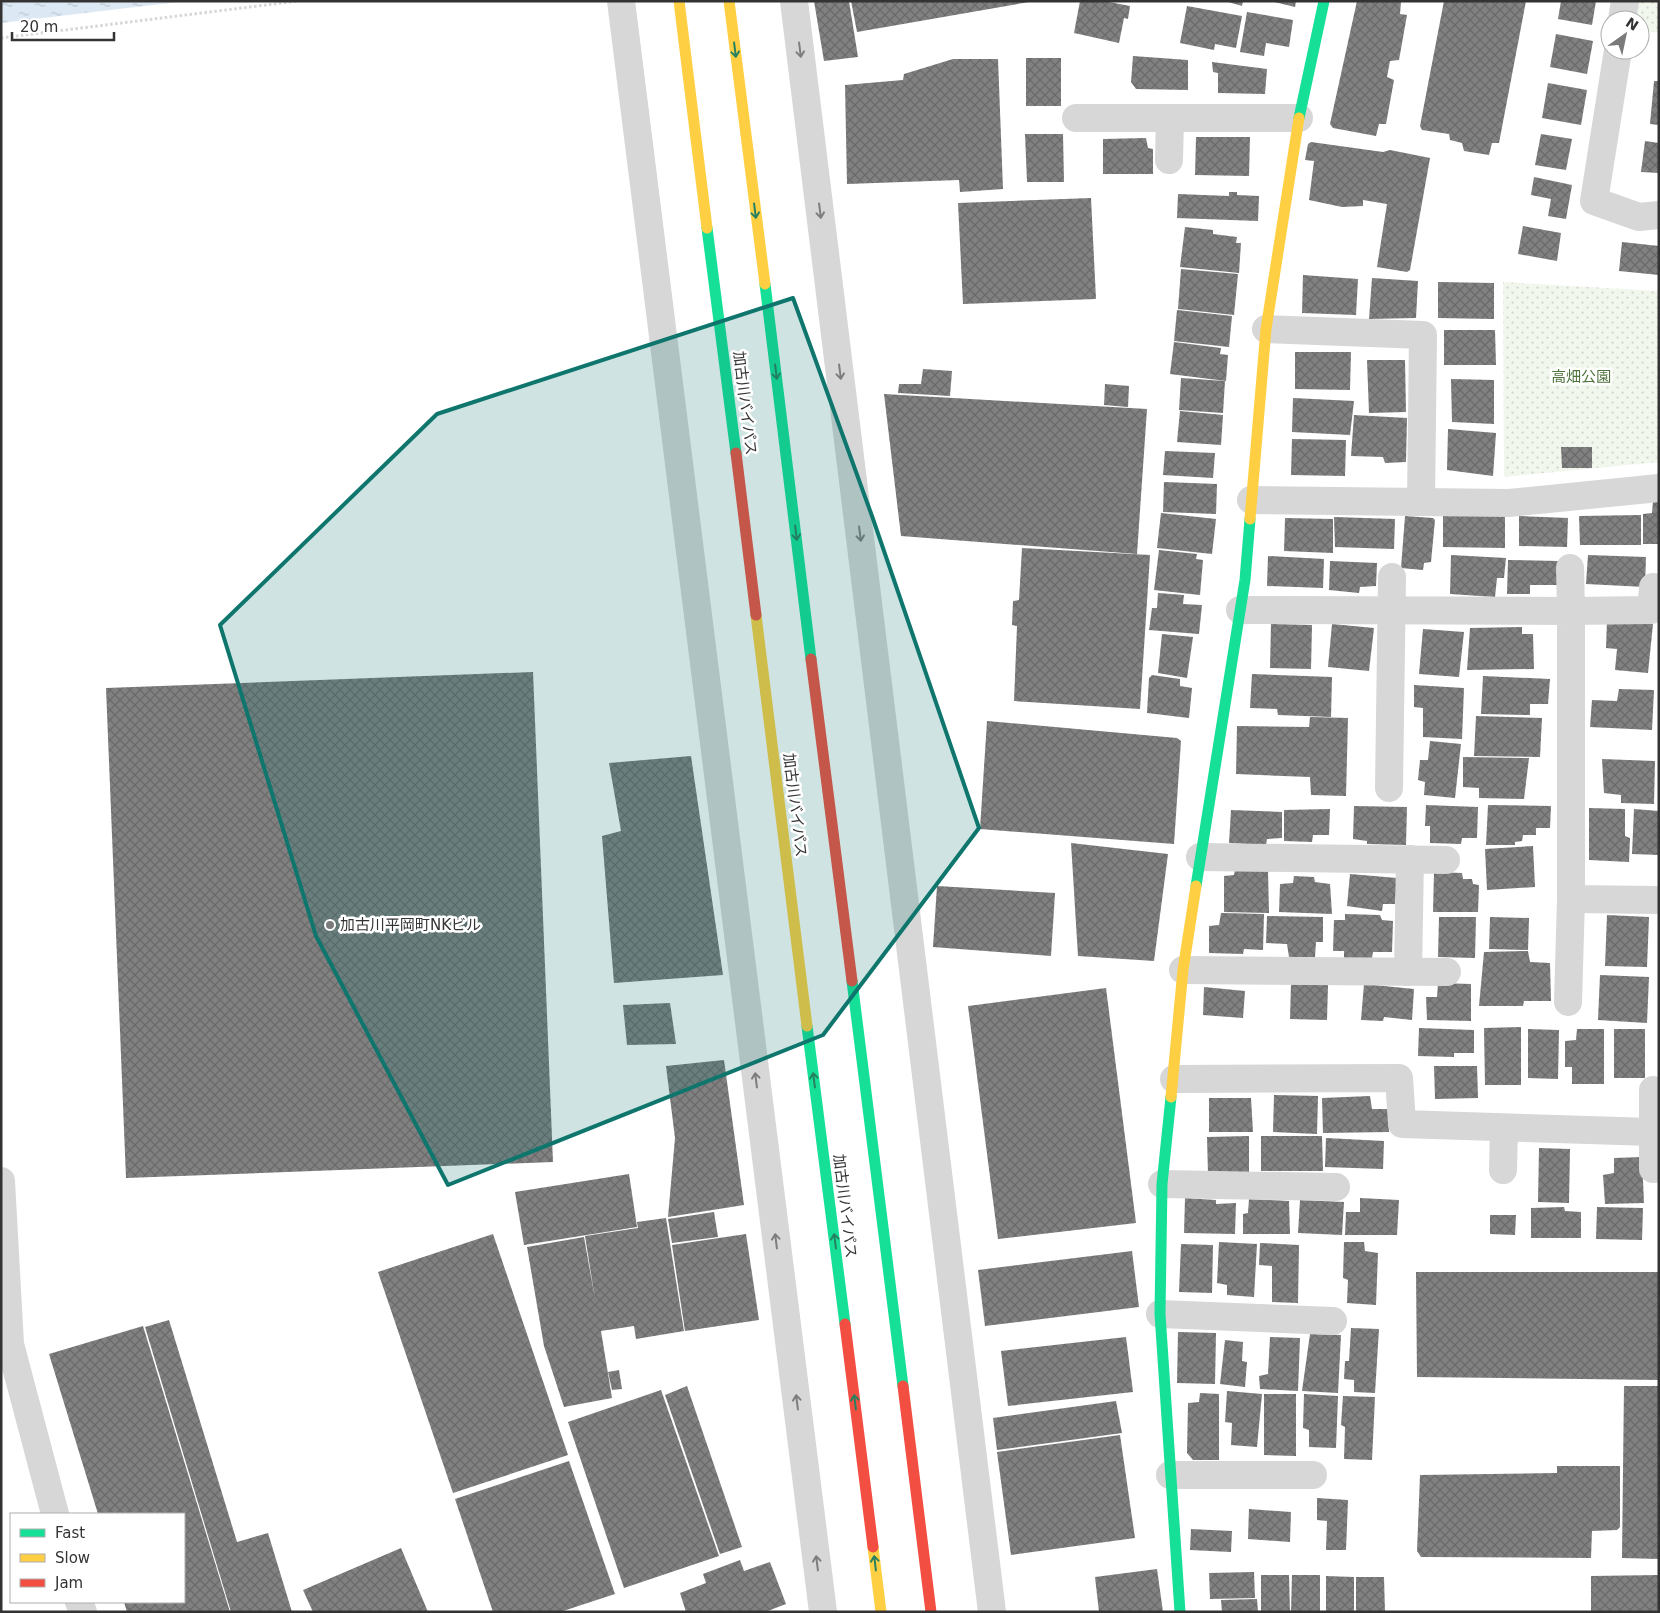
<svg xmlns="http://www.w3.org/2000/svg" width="1660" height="1613" viewBox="0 0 1660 1613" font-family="'DejaVu Sans','Noto Sans JP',sans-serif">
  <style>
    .park { fill: url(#park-dots) }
    .water { fill: url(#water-ripples) }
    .building { fill: url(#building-cross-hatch) }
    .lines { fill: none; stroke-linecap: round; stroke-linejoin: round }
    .path { stroke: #d7d7d7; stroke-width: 3; stroke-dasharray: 2.5 2.5; stroke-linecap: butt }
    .street { stroke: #d7d7d7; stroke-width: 28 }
    .fast { stroke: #16e098; stroke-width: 11 }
    .slow { stroke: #ffcf43; stroke-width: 11 }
    .jam { stroke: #f24e42; stroke-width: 11 }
    .oneway { stroke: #268160 }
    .oneway2 { stroke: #7d7d7d }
    .marked { fill: #0f766e; fill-opacity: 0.2; stroke: #0f766e; stroke-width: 4; stroke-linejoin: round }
    .poi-dot { fill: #7a7a7a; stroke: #fff; stroke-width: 2 }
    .labels { text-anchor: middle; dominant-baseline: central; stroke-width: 5; stroke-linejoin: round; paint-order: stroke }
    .park-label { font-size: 15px; fill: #4f733c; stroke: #fff }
    .street-label { font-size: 15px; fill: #333; stroke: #fff }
    .poi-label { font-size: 15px; fill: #333; stroke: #fff; text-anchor: start }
  </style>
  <defs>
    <pattern id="park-dots" width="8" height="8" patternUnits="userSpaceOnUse" patternTransform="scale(1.25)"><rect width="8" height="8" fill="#f2f7ee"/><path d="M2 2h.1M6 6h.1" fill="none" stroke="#d0d4cd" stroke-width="1.8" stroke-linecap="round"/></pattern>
    <pattern id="water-ripples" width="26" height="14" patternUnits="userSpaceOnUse" patternTransform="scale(1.25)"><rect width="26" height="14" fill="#dce8f4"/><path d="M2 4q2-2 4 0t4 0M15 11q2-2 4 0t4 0" fill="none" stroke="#bdc7d2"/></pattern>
    <pattern id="building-cross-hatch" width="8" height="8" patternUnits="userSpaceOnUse" patternTransform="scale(1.25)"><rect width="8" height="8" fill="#818181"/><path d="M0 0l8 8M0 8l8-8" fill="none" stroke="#6a6a6a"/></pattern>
  </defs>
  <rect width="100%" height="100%" fill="#fff"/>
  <!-- park -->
  <g class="park">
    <path d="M1639,1H1659V33L1640,30V20H1636Z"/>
    <path d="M1503,282L1659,291V462L1504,477Z"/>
  </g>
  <!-- water -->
  <path class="water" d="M1,1H186L1,23Z"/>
  <!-- building -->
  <g class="building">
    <path d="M814,1H849L858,57L824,61Z"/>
    <path d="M851,1H1028L1029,2L857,32Z"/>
    <path d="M1080,1H1104L1130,6L1128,19L1124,18L1119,43L1074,33Z"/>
    <path d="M1225,1H1243L1242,6Z"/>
    <path d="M1270,1H1296L1295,7Z"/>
    <path d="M1357,1L1401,2L1400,14L1407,15L1399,60L1390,61L1387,77L1394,80L1386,124H1379L1376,136L1333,128L1330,124Z"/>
    <path d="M1444,1H1526L1499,143H1492L1489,155L1464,151L1462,143L1450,140L1449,134L1422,130L1420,126Z"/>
    <path d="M1561,1H1596L1592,25L1558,19Z"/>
    <path d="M1187,6L1242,16L1236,48L1215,44L1214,50L1180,43Z"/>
    <path d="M1247,12L1293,20L1289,47L1266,43L1264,56L1240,52Z"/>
    <path d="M1556,34L1593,41L1587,74L1550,67Z"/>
    <path d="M1133,56L1188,60V90L1136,89L1131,82Z"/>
    <rect x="1026" y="58" width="35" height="48"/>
    <path d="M953,59H998L1003,189L960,192L959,180L847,184L845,85L903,80L904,74Z"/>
    <path d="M1212,62L1267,69L1265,94L1218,93V73L1213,72Z"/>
    <path d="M1654,81H1659V125L1650,124Z"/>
    <path d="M1548,83L1587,90L1581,125L1542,118Z"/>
    <path d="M1025,134H1063L1064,182H1027Z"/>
    <path d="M1541,134L1572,139L1566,170L1535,165Z"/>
    <path d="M1196,137H1250L1249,176L1195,175Z"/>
    <path d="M1146,138L1148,148L1153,149V174H1103V139Z"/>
    <path d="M1645,141L1659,143V173L1641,172Z"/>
    <path d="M1311,142L1383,152L1390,150L1430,158L1410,270L1407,272L1377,267L1387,204L1363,200V206L1342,207L1309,200L1314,161L1305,160L1308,144Z"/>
    <path d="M1534,177L1572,185L1566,219L1548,216L1551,199L1531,195Z"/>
    <path d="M1229,192H1237V195L1259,196L1258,221L1177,218L1178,194L1229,196Z"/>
    <path d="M1091,198L1096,299L963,304L958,203Z"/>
    <path d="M1523,226L1561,233L1557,261L1518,254Z"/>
    <path d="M1185,227L1213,230V234L1237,237L1236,243H1241L1239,273L1180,267Z"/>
    <path d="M1622,242L1659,246V275L1619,271Z"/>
    <path d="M1181,269L1238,274L1234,315L1178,309Z"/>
    <path d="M1303,275L1358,279L1356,315L1302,313Z"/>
    <path d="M1372,278L1418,281L1416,318L1369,319Z"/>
    <path d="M1438,282L1494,283V319L1438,318Z"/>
    <path d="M1177,310L1232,316L1229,347L1174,341Z"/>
    <path d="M1444,330H1495L1496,365H1444Z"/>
    <path d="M1174,342L1221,348L1220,354L1228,355L1226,381L1170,374Z"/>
    <path d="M1295,352H1351L1350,390L1295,389Z"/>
    <path d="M1367,360H1405L1406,412L1369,413Z"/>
    <path d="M923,369L952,371L950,396L898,393L899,384H921Z"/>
    <path d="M1181,378L1225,381L1223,413L1179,410Z"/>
    <path d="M1451,379L1494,380V424L1452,422Z"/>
    <path d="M1105,384L1129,386L1128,407L1104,405Z"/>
    <path d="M884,394L1147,409L1137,554L901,536Z"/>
    <path d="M1293,398L1354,401L1350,435L1292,432Z"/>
    <path d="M1180,411L1223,415L1221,445L1177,442Z"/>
    <path d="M1354,415L1407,418L1406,462L1385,463L1383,457L1351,456Z"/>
    <path d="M1448,429L1496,433L1493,476L1447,470Z"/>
    <path d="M1292,439L1346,440L1345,476L1291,475Z"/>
    <path d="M1561,447H1592V468H1562Z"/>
    <path d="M1165,451L1215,453L1213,478L1163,475Z"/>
    <path d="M1164,482L1217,484L1216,514L1163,512Z"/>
    <path d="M1653,501H1659V544H1643V514L1652,513Z"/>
    <path d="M1161,513L1216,519L1212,554L1157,548Z"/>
    <path d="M1641,515V545H1580L1579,516Z"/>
    <path d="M1405,516L1433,518L1435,520L1431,562L1424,563L1423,570L1401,568Z"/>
    <path d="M1443,516H1505V548L1443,547Z"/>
    <path d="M1519,516L1568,518L1567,547L1519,546Z"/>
    <path d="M1334,517L1395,519L1394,549L1335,547Z"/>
    <path d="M1285,518L1333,519V553L1284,551Z"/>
    <path d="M1022,548L1150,555L1140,709L1014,701L1017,626L1012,625L1013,601L1019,600Z"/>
    <path d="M1159,550L1197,554L1196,559L1203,560L1200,595L1154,590Z"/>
    <path d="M1451,555L1506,558L1504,578H1497L1495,597L1450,594Z"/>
    <path d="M1588,555L1646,557L1645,587L1586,584Z"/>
    <path d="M1268,556L1324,559L1323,588L1267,586Z"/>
    <path d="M1508,560L1558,561V585H1530V594H1507Z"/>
    <path d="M1330,561L1377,563L1376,586L1360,587L1359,593L1329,590Z"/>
    <path d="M1158,593L1184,595L1183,604L1202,605L1199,634L1149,630L1152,608H1157Z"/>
    <path d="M1607,620L1653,624L1648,673L1615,670L1617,649L1606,648Z"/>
    <path d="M1271,624L1312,625L1311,669L1270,668Z"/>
    <path d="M1332,624L1374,628L1369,671L1328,667Z"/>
    <path d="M1522,627V634H1533L1534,669L1467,670L1470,628Z"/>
    <path d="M1423,629L1464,632L1459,677L1419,674Z"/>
    <path d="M1162,634L1193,637L1187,678L1158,673Z"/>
    <path d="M533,672L553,1162L126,1178L106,688Z"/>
    <path d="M1252,674L1332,677L1331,717L1278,715L1277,709L1250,708Z"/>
    <path d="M1152,675L1180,679V686L1192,688L1189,718L1147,713L1149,678Z"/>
    <path d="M1483,676L1550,679L1548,704H1530V715L1481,714Z"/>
    <path d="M1414,685L1464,688L1462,739L1423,737V708L1414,707Z"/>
    <path d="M1619,689L1654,690L1652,730L1590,727L1592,700L1617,701Z"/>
    <path d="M1476,716L1542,718L1540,757L1474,756Z"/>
    <path d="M1310,717L1348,718L1346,796L1311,795L1310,777L1236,774L1237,726L1309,727Z"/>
    <path d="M987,721L1177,738L1181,741L1174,844L980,829Z"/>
    <path d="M1430,741L1461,744L1455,798L1424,795L1425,782L1418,780L1420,760H1428Z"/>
    <path d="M691,756L723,975L614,983L602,836L621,831L609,763Z"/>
    <path d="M1463,757L1529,758L1524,799L1479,798V788L1463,787Z"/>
    <path d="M1602,759L1655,761L1654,804L1621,803V795L1604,793Z"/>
    <path d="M1426,805L1478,807L1477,838H1462L1461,844L1430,843V826H1425Z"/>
    <path d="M1488,805L1551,806L1550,828H1536V835H1523L1522,841L1515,842V845H1486Z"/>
    <path d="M1354,806L1407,807L1406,845L1367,844V841L1353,839Z"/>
    <path d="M1589,808L1625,809V836L1630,838L1629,862L1589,860Z"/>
    <path d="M1330,809L1329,835H1313L1312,842L1284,841V810Z"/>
    <path d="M1634,809L1659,811V855L1632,854Z"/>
    <path d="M1231,810L1282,812V838L1267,839L1266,845L1229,843Z"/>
    <path d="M1071,843L1168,854L1154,961L1078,956Z"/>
    <path d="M1533,846L1535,887L1487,890L1485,849Z"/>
    <path d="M1235,870L1268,871L1269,913L1224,912V876L1234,875Z"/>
    <path d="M1434,872L1462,873L1463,879H1472L1473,884L1479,885L1478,912H1433Z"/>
    <path d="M1350,874L1397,878L1395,904H1383L1382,911L1347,906Z"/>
    <path d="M1294,876L1314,877L1315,882L1330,884L1332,914L1279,912L1280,884L1293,883Z"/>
    <path d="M937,886L1055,893L1051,956L933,947Z"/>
    <path d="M1221,913L1264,914L1263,950L1244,949L1243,954L1209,953V926L1219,925Z"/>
    <path d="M1345,914L1380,915L1382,920L1393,921L1392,952H1373L1372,958H1344V951H1333L1334,920H1345Z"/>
    <path d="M1607,915L1649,917L1647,967L1605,966Z"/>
    <path d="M1267,916L1323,917V942H1316L1315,957H1289L1287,944L1266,943Z"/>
    <path d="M1439,917H1476L1475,958L1438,957Z"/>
    <path d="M1490,917L1529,918L1528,950L1489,949Z"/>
    <path d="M1528,951L1530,962L1550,963L1551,1001H1524L1523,1006H1479L1484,952Z"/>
    <path d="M1600,975L1649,977L1647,1023L1598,1020Z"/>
    <path d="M1438,983L1471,984V1021L1427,1020L1426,997H1437Z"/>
    <path d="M1291,984L1328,985L1327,1020L1290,1019Z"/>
    <path d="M1364,984L1414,989L1412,1020L1384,1017L1383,1021L1361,1020Z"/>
    <path d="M1204,987L1245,991L1243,1018L1203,1015Z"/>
    <path d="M1106,988L1136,1223L998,1239L968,1006Z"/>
    <path d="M670,1003L676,1044L627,1045L623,1005Z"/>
    <path d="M1521,1027V1085H1485L1484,1028Z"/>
    <path d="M1419,1028L1474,1030V1053H1454V1057L1418,1056Z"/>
    <path d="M1528,1029L1559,1030L1558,1079L1528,1078Z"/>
    <path d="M1577,1029H1604V1084H1572V1067H1565V1041L1576,1040Z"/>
    <rect x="1614" y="1029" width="31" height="49"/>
    <path d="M724,1060L744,1205L668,1217L675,1138L666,1066Z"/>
    <path d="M1434,1066H1477L1478,1098L1435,1099Z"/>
    <path d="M1274,1095L1318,1096L1317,1134L1273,1132Z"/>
    <path d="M1370,1096L1372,1109H1388L1389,1132L1323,1133L1322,1098Z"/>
    <path d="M1209,1098H1251L1253,1132H1209Z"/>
    <path d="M1249,1136V1173L1208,1174L1207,1137Z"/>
    <path d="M1261,1136H1322L1323,1171H1261Z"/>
    <path d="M1326,1138L1384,1141L1383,1169L1325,1167Z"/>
    <path d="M1539,1148L1570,1149L1569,1203L1538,1202Z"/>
    <path d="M1642,1157L1644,1203L1605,1204L1603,1175L1614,1173V1158Z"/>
    <path d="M629,1174L637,1227L524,1245L515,1192Z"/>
    <path d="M1185,1198L1216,1200V1204L1236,1203L1235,1234L1184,1233Z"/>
    <path d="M1360,1198L1399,1200L1397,1235H1345L1346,1212H1360Z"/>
    <path d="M1249,1199L1289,1201L1290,1234H1243V1214L1248,1213Z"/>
    <path d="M1300,1200L1344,1202L1342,1235L1298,1233Z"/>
    <path d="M1564,1207L1565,1211L1581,1212V1238H1531V1208Z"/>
    <path d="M1597,1207L1643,1208L1642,1240L1596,1239Z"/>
    <path d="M714,1212L718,1237L672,1243L668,1219Z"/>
    <path d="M1490,1215H1516L1515,1235L1490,1234Z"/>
    <path d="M666,1218L684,1331L636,1339L634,1326L601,1331L612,1398L564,1407L544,1346L527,1247L584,1237L595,1299L585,1236L638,1228L637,1222Z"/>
    <path d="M493,1234L568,1455L453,1493L378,1272Z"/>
    <path d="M746,1234L759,1320L685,1331L672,1245Z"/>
    <path d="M1219,1242L1257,1244L1254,1297L1227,1295V1285L1217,1283Z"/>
    <path d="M1344,1242H1364L1365,1251L1378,1253L1376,1305L1347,1303L1348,1280L1343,1278Z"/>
    <path d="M1260,1243L1299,1245L1298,1303L1272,1302V1266L1259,1265Z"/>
    <path d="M1181,1244L1213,1245L1212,1293L1179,1292Z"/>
    <path d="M1132,1251L1139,1307L985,1326L978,1270Z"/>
    <path d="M1416,1272H1659V1380L1417,1377Z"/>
    <path d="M169,1320L237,1542L268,1533L292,1612H231L145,1327Z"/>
    <path d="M143,1326L230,1612H127L124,1602H184V1514H98L49,1354Z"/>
    <path d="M1351,1328L1379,1329L1375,1393L1354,1392V1380L1344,1379L1345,1361H1349Z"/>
    <path d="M1178,1332L1216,1333L1215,1384L1177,1383Z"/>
    <path d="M1310,1334L1341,1335L1338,1393L1302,1391Z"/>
    <path d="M1126,1337L1133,1392L1008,1406L1001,1351Z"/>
    <path d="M1270,1337L1300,1338L1298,1391L1260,1389L1259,1376L1268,1374Z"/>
    <path d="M1225,1340L1243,1342L1242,1361L1247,1362L1245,1387L1220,1384Z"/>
    <path d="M619,1370L622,1389L612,1390L608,1372Z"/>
    <path d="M687,1386L742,1547L720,1554L665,1395Z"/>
    <path d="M1624,1386H1659V1559L1622,1558Z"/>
    <path d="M661,1390L719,1556L624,1588L568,1422Z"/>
    <path d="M1227,1391L1262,1394L1257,1447L1231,1445L1232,1423L1225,1422Z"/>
    <path d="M1200,1393L1219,1394V1460H1193L1187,1453L1188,1403L1199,1402Z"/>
    <path d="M1264,1394H1296V1456L1264,1455Z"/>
    <path d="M1304,1394L1338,1396L1336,1448L1309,1447V1430L1303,1428Z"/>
    <path d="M1343,1396L1375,1397L1372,1460L1344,1459L1345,1427L1341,1425Z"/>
    <path d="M1116,1401L1122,1433L997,1450L993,1418Z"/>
    <path d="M1120,1435L1135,1538L1011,1555L997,1452Z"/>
    <path d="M569,1461L615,1594L560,1612H493L455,1499Z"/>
    <path d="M1557,1466H1620V1527L1617,1530L1592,1531L1591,1558L1421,1557L1417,1551L1420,1475L1557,1473Z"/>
    <path d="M1317,1498L1348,1500L1346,1550H1326L1327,1521L1317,1520Z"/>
    <path d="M1249,1509L1291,1512L1290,1542L1248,1539Z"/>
    <path d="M1191,1529L1232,1531L1231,1552L1190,1550Z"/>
    <path d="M401,1548L428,1612H313L303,1590Z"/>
    <path d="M740,1560L744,1571L770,1562L786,1604L765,1612H686L680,1593L706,1583L703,1574Z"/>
    <path d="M1157,1569L1163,1612H1099L1095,1577Z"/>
    <path d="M1254,1572L1255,1598L1210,1599L1209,1573Z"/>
    <path d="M1261,1575H1289L1290,1612H1261Z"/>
    <path d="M1292,1575H1320V1612H1291Z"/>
    <path d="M1659,1575V1612H1591V1576Z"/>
    <path d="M1326,1576L1354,1577V1612H1326Z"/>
    <path d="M1356,1577H1384L1385,1612H1356Z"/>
    <path d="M1257,1599L1258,1612H1222L1221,1600Z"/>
  </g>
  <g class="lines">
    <!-- path -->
    <path class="path" d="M1,38L298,1"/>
    <!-- street -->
    <g class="street">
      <path d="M621,1L823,1612"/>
      <path d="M794,1L992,1612"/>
      <path d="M1622,20L1625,1"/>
      <path d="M1618,50L1594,201L1639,217L1659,215"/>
      <path d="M1076,118H1299"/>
      <path d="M1169,160L1170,118"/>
      <path d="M1266,329L1423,335L1421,502"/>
      <path d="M1251,500L1509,503L1659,488"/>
      <path d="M1570,568L1571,611L1651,610L1653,587"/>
      <path d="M1240,610L1571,611V899L1659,900"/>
      <path d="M1389,788L1392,577"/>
      <path d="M1200,857L1446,860"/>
      <path d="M1183,970L1447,972"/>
      <path d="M1408,972L1410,859"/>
      <path d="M1568,1002L1571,899"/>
      <path d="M1174,1079L1399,1078L1402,1124L1652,1132"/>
      <path d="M1653,1169V1090"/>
      <path d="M1503,1170L1504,1128"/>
      <path d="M1,1181L10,1344L55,1514"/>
      <path d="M1162,1184L1336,1187"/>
      <path d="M1160,1314L1333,1321"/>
      <path d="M1170,1475H1313"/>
      <path d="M79,1602L83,1612"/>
    </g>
    <!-- fast -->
    <g class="fast">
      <path d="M1299,118L1324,1"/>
      <path d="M707,228L736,453"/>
      <path d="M765,284L811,659"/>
      <path d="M1196,886L1245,580L1250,519"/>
      <path d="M852,981L903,1386"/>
      <path d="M807,1026L845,1324"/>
      <path d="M1171,1097L1162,1184L1160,1314L1180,1612"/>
    </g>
    <!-- slow -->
    <g class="slow">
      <path d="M679,1L707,228"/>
      <path d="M729,1L765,284"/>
      <path d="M1250,519L1266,329L1299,118"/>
      <path d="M756,615L807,1026"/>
      <path d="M1171,1097L1183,970L1196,886"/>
      <path d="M873,1547L881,1612"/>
    </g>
    <!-- jam -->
    <g class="jam">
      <path d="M736,453L756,615"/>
      <path d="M811,659L852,981"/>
      <path d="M845,1324L873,1547"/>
      <path d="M903,1386L931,1612"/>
    </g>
  </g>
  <!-- one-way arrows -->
  <defs><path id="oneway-shaft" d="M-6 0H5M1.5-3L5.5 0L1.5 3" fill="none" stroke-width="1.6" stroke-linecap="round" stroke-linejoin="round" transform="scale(1.25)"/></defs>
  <g class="oneway">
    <use href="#oneway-shaft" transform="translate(735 50) rotate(83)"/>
    <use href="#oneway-shaft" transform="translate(755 211) rotate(83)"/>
    <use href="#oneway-shaft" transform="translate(776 372) rotate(83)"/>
    <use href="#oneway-shaft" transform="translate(796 533) rotate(83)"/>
    <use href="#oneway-shaft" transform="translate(814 1080) rotate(-97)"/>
    <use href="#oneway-shaft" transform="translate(835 1241) rotate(-97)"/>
    <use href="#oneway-shaft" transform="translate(855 1402) rotate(-97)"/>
    <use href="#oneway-shaft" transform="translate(875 1563) rotate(-97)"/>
  </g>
  <g class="oneway2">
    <use href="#oneway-shaft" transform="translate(800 50) rotate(83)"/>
    <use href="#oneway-shaft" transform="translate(820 211) rotate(83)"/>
    <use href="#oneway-shaft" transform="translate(840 372) rotate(83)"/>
    <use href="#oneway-shaft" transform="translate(860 534) rotate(83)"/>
    <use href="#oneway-shaft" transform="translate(756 1080) rotate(-97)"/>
    <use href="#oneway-shaft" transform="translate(776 1241) rotate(-97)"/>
    <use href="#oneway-shaft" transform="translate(797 1402) rotate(-97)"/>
    <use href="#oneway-shaft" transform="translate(817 1563) rotate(-97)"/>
  </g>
  <!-- marked area -->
  <path class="marked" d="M793,298L872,516L979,828L823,1035L448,1185L316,936L220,625L437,414Z"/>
  <!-- markers -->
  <circle class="poi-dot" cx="330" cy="925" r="5"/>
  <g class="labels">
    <!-- park labels -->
    <g class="park-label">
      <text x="1581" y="377">高畑公園</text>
    </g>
    <!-- street labels -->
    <g class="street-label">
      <text transform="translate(745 403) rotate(83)">加古川バイパス</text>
      <text transform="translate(795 805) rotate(83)">加古川バイパス</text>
      <text transform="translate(845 1206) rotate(83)">加古川バイパス</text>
    </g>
    <!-- poi labels -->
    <g class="poi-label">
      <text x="340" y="925">加古川平岡町NKビル</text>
    </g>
  </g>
  <!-- border -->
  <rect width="1660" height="1613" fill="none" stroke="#333333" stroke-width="5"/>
  <!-- legend -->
  <rect x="10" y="1513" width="175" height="90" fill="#ffffff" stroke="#adadad"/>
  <rect x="20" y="1529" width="25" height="8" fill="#16e098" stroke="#adadad"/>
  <text x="55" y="1538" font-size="15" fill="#333333">Fast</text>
  <rect x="20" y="1554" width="25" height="8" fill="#ffcf43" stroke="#adadad"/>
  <text x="55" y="1563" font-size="15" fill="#333333">Slow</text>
  <rect x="20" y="1579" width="25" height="8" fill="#f24e42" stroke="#adadad"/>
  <text x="55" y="1588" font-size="15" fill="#333333">Jam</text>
  <!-- north arrow -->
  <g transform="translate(1625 35) rotate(33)"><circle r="24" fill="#ffffff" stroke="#adadad"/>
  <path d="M0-4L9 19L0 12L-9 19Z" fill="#7a7a7a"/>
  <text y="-8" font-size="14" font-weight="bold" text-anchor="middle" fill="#333333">N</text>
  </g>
  <!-- scale -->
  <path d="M12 32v8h102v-8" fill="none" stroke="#333333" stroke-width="2.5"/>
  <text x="20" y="32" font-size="15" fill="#333333" stroke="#ffffff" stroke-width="4" paint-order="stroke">20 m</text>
</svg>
